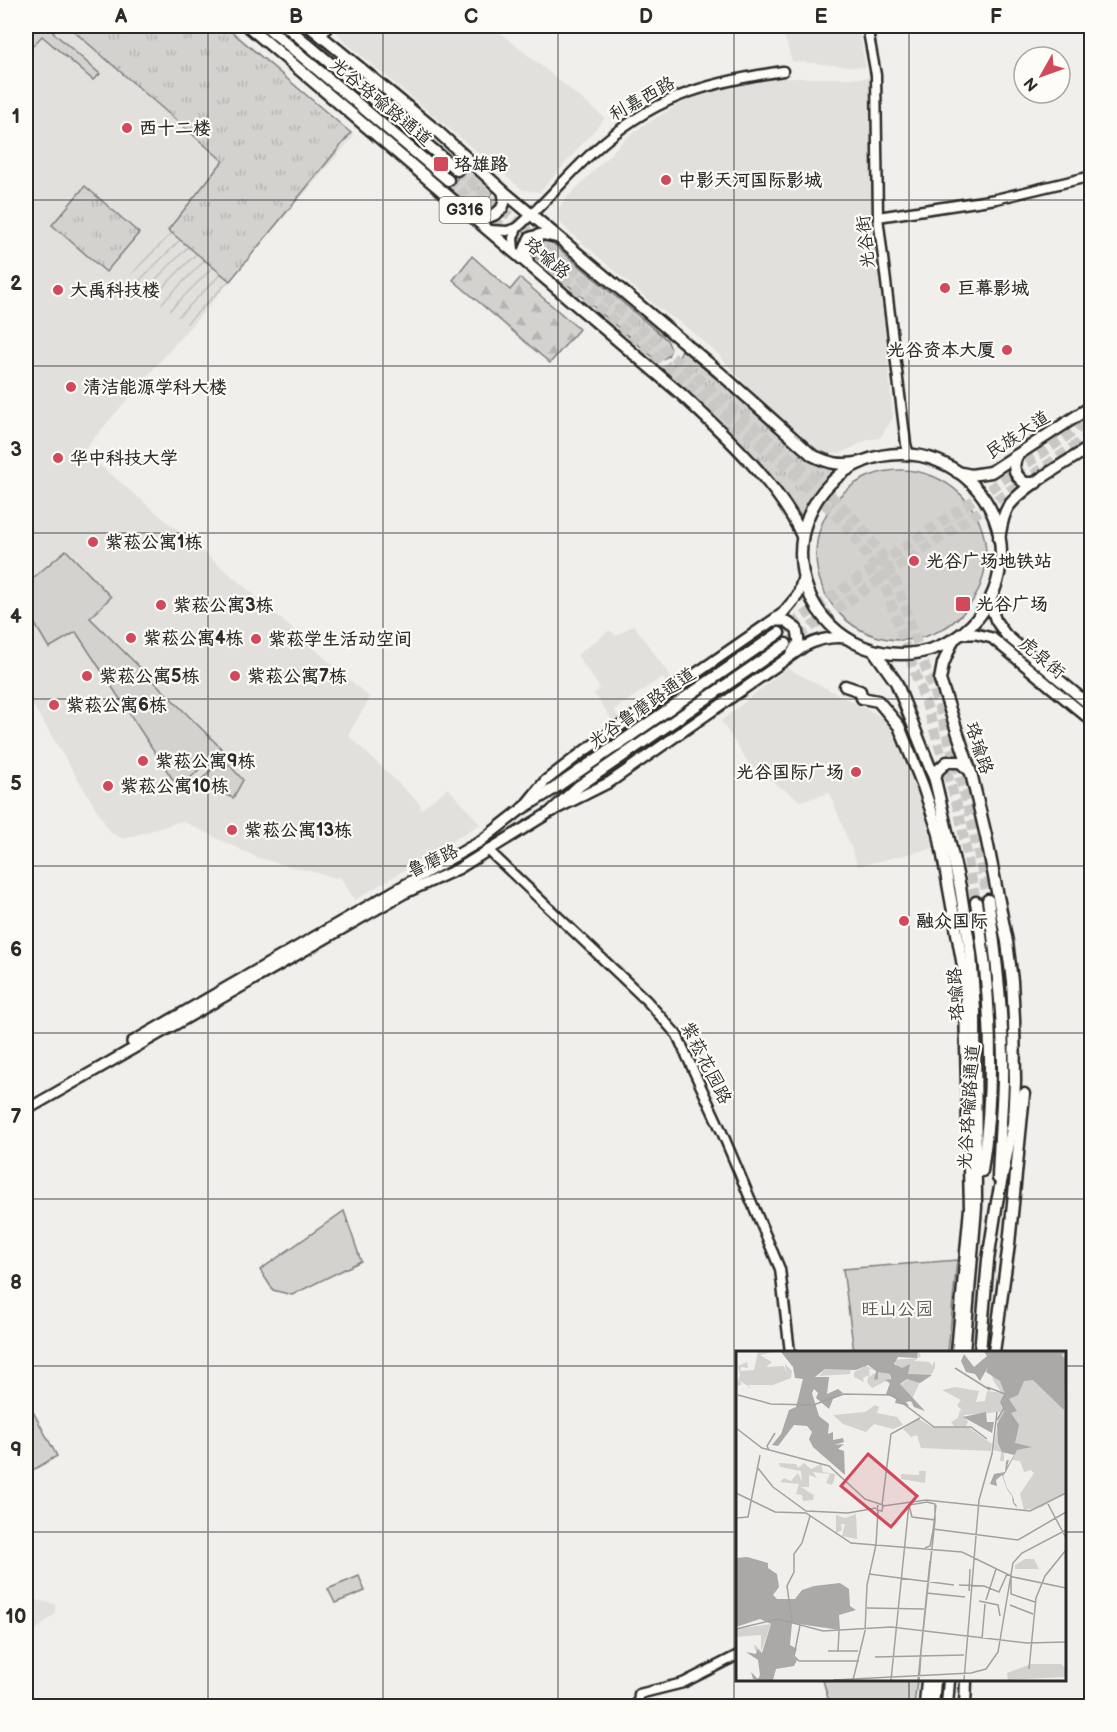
<svg xmlns="http://www.w3.org/2000/svg" width="1117" height="1732" viewBox="0 0 1117 1732" font-family="'Balsamiq Sans','LXGW WenKai TC',sans-serif">
  <style>
    .built { fill: #e1e0dc }
    .industrial { fill: url(#industrial-furrows) }
    .grass { fill: url(#grass-tufts); stroke: #7f7e7d; stroke-width: 1.5 }
    .forest { fill: url(#forest-firs); stroke: #7f7e7d; stroke-width: 1.5 }
    .park { fill: #d3d2cf; stroke: #7f7e7d; stroke-width: 1.5 }
    .lines { fill: none; stroke-linecap: round; stroke-linejoin: round }
    .primary-tunnel { stroke: #c9c8c5; stroke-width: 10; stroke-dasharray: 10 5; stroke-linecap: butt }
    .trunk-tunnel { stroke: #c9c8c5; stroke-width: 10; stroke-dasharray: 10 5; stroke-linecap: butt }
    .tertiary-casing { stroke: #2b2b2b; stroke-width: 13 }
    .secondary-casing { stroke: #2b2b2b; stroke-width: 14 }
    .primary-casing { stroke: #2b2b2b; stroke-width: 15 }
    .trunk-casing { stroke: #2b2b2b; stroke-width: 15 }
    .tertiary { stroke: #fdfcf7; stroke-width: 8 }
    .secondary { stroke: #fdfcf7; stroke-width: 9 }
    .primary { stroke: #fdfcf7; stroke-width: 10 }
    .trunk { stroke: #fdfcf7; stroke-width: 10 }
    .grid { fill: none; stroke: #2b2b2b; stroke-width: 1.5; stroke-opacity: 0.55 }
    .poi-dot { fill: #d1495b; stroke: #fdfcf7; stroke-width: 2 }
    .labels { text-anchor: middle; dominant-baseline: central; stroke-width: 4.5; stroke-linejoin: round; paint-order: stroke }
    .shield { fill: #fdfcf7; stroke: #6a6a68; stroke-width: 1.5 }
    .shield-label { font-size: 16px; font-weight: bold; fill: #2b2b2b }
    .street-label { font-size: 18px; fill: #2b2b2b; stroke: #fdfcf7 }
    .poi-label { font-size: 18px; font-weight: bold; fill: #2b2b2b; stroke: #fdfcf7; text-anchor: start }
    .park-label { font-size: 18px; fill: #555554; stroke: #fdfcf7 }
    .inset-road { fill: none; stroke: #a1a19e; stroke-width: 1.5 }
    .view { fill: #d1495b; fill-opacity: 0.15; stroke: #d1495b; stroke-width: 3 }
    .inset-edge { fill: none; stroke: #2b2b2b; stroke-width: 3 }
    .neatline { fill: none; stroke: #2b2b2b; stroke-width: 2 }
    .grid-label { font-size: 20px; text-anchor: middle; font-weight: bold; fill: #2b2b2b }
  </style>
  <defs>
    <pattern id="industrial-furrows" width="10" height="10" patternUnits="userSpaceOnUse" patternTransform="scale(1.5)"><rect width="10" height="10" fill="#e1e0dc"/><path d="M-1 1l2-2M0 10L10 0M9 11l2-2" fill="none" stroke="#c1c0bd"/></pattern>
    <pattern id="grass-tufts" width="24" height="20" patternUnits="userSpaceOnUse" patternTransform="scale(1.5)"><rect width="24" height="20" fill="#d3d2cf"/><path d="M3 7l-1-3M5 7V3M7 7l1-3M15 17l-1-3M17 17v-4M19 17l1-3" fill="none" stroke="#b5b4b2"/></pattern>
    <pattern id="forest-firs" width="22" height="20" patternUnits="userSpaceOnUse" patternTransform="scale(1.5)"><rect width="22" height="20" fill="#d3d2cf"/><path d="M5 1l3.5 6h-7zM16 11l3.5 6h-7z" fill="#b5b4b2"/></pattern>
  </defs>
  <rect width="100%" height="100%" fill="#f0efeb"/>
  <filter id="ink" filterUnits="userSpaceOnUse"><feTurbulence type="fractalNoise" baseFrequency=".0167" numOctaves="2"/><feDisplacementMap in="SourceGraphic" scale="12" xChannelSelector="R" yChannelSelector="G"/><feConvolveMatrix kernelMatrix="1 2 1 2 8 2 1 2 1" color-interpolation-filters="sRGB"/></filter>
  <g filter="url(#ink)">
    <!-- built -->
    <g class="built">
      <path d="M26,26H228L354,136L83,451L246,588L370,698L348,735L421,805L420,810L448,788L480,824L355,900L339,876L337,878L258,858L182,821L124,839L111,833L26,694Z"/>
      <path d="M337,26H492L605,118L540,192L523,190L345,42L337,32Z"/>
      <path d="M781,26H858L866,68L792,61Z"/>
      <path d="M766,78H872L874,216L893,418L880,438L867,440L841,453L829,454L817,451L806,442L766,407L717,353L681,323L658,308L566,229L559,220L558,210L562,203L625,139L644,125L681,103L729,85Z"/>
      <path d="M634,625L675,683L668,686L662,677L614,710L620,719L614,723L594,694L600,688L577,655L610,630L616,636Z"/>
      <path d="M787,668L897,725L934,848L858,866L830,793L801,801L751,767L721,721Z"/>
      <path d="M26,1598L55,1604V1614L26,1638Z"/>
    </g>
    <!-- industrial -->
    <path class="industrial" d="M168,230L230,281L190,327L129,277Z"/>
    <!-- grass -->
    <g class="grass">
      <path d="M68,26H225L351,133L230,281L168,230L223,161Z"/>
      <path d="M467,167L495,190L477,212L449,188Z"/>
      <path d="M85,186L139,233L106,272L52,225Z"/>
      <path d="M540,239L550,241L667,340L671,349L668,356L663,359L653,357L536,258L532,252L533,245Z"/>
      <path d="M682,350L814,462L829,469L841,470C823,484 812,498 803,519L787,496L736,440L663,370L676,363Z"/>
      <path d="M223,758L243,780L233,798L198,783Z"/>
    </g>
    <!-- forest -->
    <path class="forest" d="M472,256L510,290L520,278L579,329L550,363L453,280Z"/>
    <!-- park -->
    <g class="park">
      <path d="M26,26H46L100,74L93,80L42,36L29,50L26,47Z"/>
      <circle cx="901" cy="555" r="85"/>
      <path d="M66,550L111,597L90,618L221,748L179,789L76,632L49,648L26,609V584Z"/>
      <path d="M344,1211L361,1261L292,1295L273,1290L260,1270Z"/>
      <path d="M957,1260L948,1352H854L843,1269Z"/>
      <path d="M31,1408L57,1456L35,1469L30,1468L26,1459V1411Z"/>
      <path d="M359,1576L365,1591L335,1603L328,1589Z"/>
      <path d="M823,1680H917L914,1706H830Z"/>
    </g>
    <g class="lines">
      <!-- primary-tunnel -->
      <g class="primary-tunnel">
        <path d="M779,633L1092,419"/>
        <path d="M786,644L1092,434"/>
      </g>
      <!-- trunk-tunnel -->
      <g class="trunk-tunnel">
        <path d="M457,170L816,480L861,526L881,554L898,586L940,711L969,810L988,900"/>
        <path d="M448,180L794,474L845,524L876,569L886,589L929,713L959,812L976,902"/>
      </g>
      <defs>
        <g id="tertiary">
          <path d="M867,26L876,75L878,217L906,444L909,455"/>
          <path d="M878,217L996,199L1092,176"/>
          <path d="M489,230L507,231L517,228C544,204 566,177 592,153C652,97 705,83 783,71"/>
          <path d="M514,251L513,238L517,228"/>
          <path d="M489,851L647,1001L677,1035L721,1130L780,1269L790,1352"/>
          <path d="M638,1706L639,1694L683,1683L738,1655"/>
        </g>
        <g id="secondary">
          <path d="M321,36L328,26"/>
          <path d="M989,602L996,621L1006,635L1092,707"/>
          <path d="M774,621H786L797,629L799,642L792,653"/>
          <path d="M961,634H976L992,638L1092,721"/>
          <path d="M132,1042L481,841L523,808L545,781L584,751L782,614L798,595L803,578"/>
          <path d="M26,1110L403,894L458,869L552,811L610,782L805,646C819,639 831,636 847,638"/>
        </g>
        <g id="primary">
          <path d="M1017,456C1011,467 1015,476 1025,483H1036"/>
          <path d="M957,472L971,475L991,472L1092,406"/>
          <path d="M999,539C1001,528 1002,517 1008,507C1023,486 1069,461 1092,446"/>
          <path d="M845,686L860,691L862,698L878,701L899,726L923,786L939,834L965,977L967,999L965,1005L970,1208L957,1352"/>
          <path d="M523,808L552,790L779,633"/>
          <path d="M552,811L579,786L786,644"/>
          <path d="M994,1352L1009,1244L1024,1094"/>
          <path d="M925,1706L927,1680"/>
          <path d="M965,1706L966,1680"/>
        </g>
        <g id="trunk">
          <path d="M248,26L681,394C722,432 780,485 802,536"/>
          <path d="M266,26L448,180"/>
          <path d="M286,26L457,170"/>
          <path d="M309,26L437,131L503,191L719,372L812,455C830,464 842,466 862,462"/>
          <path d="M473,217C491,220 510,211 503,191"/>
          <path d="M528,262L525,250L530,238L543,234L556,237"/>
          <circle cx="901" cy="554" r="100"/>
          <path d="M953,640L943,664L940,680L971,773L986,836L1007,942L1012,981L1014,1019L1015,1081L1013,1124L997,1202L988,1260L980,1352"/>
          <path d="M874,651L896,682L935,780L960,887L971,954L975,1010L976,1207L964,1352"/>
          <path d="M935,780L937,771L947,762H960L969,770"/>
          <path d="M988,900C997,959 1004,1020 1003,1081C1002,1113 999,1146 998,1178"/>
          <path d="M976,902C991,992 996,1081 982,1171"/>
          <path d="M933,1706L935,1680"/>
          <path d="M947,1706L949,1680"/>
        </g>
      </defs>
      <!-- tertiary casing -->
      <use href="#tertiary" class="tertiary-casing"/>
      <!-- secondary casing -->
      <use href="#secondary" class="secondary-casing"/>
      <!-- primary casing -->
      <use href="#primary" class="primary-casing"/>
      <!-- trunk casing -->
      <use href="#trunk" class="trunk-casing"/>
      <!-- tertiary -->
      <use href="#tertiary" class="tertiary"/>
      <!-- secondary -->
      <use href="#secondary" class="secondary"/>
      <!-- primary -->
      <use href="#primary" class="primary"/>
      <!-- trunk -->
      <use href="#trunk" class="trunk"/>
    </g>
  </g>
  <!-- grid -->
  <path class="grid" d="M208,26V1706M383,26V1706M558,26V1706M734,26V1706M909,26V1352M26,200H1092M26,366H1092M26,533H1092M26,699H1092M26,866H1092M26,1033H1092M26,1199H1092M26,1366H738M1064,1366H1092M26,1532H738M1064,1532H1092M909,1680V1706"/>
  <!-- markers -->
  <g class="poi-dot">
    <circle cx="127" cy="128" r="6"/>
    <rect x="433" y="156" width="16" height="16" rx="3"/>
    <circle cx="666" cy="180" r="6"/>
    <circle cx="945" cy="288" r="6"/>
    <circle cx="58" cy="290" r="6"/>
    <circle cx="1007" cy="350" r="6"/>
    <circle cx="71" cy="387" r="6"/>
    <circle cx="58" cy="458" r="6"/>
    <circle cx="93" cy="542" r="6"/>
    <circle cx="914" cy="561" r="6"/>
    <rect x="955" y="596" width="16" height="16" rx="3"/>
    <circle cx="161" cy="605" r="6"/>
    <circle cx="131" cy="638" r="6"/>
    <circle cx="256" cy="639" r="6"/>
    <circle cx="87" cy="676" r="6"/>
    <circle cx="235" cy="676" r="6"/>
    <circle cx="54" cy="705" r="6"/>
    <circle cx="143" cy="761" r="6"/>
    <circle cx="856" cy="772" r="6"/>
    <circle cx="108" cy="786" r="6"/>
    <circle cx="232" cy="830" r="6"/>
    <circle cx="904" cy="921" r="6"/>
  </g>
  <g class="labels">
    <!-- shield labels -->
    <rect class="shield" x="439.5" y="197" width="51" height="26" rx="4.5"/>
    <g class="shield-label">
      <text x="465" y="210">G316</text>
    </g>
    <!-- street labels -->
    <g class="street-label">
      <text transform="translate(642 99) rotate(-29)">利嘉西路</text>
      <text transform="translate(381 102) rotate(40)">光谷珞喻路通道</text>
      <text transform="translate(866 242) rotate(-96)">光谷街</text>
      <text transform="translate(547 258) rotate(41)">珞喻路</text>
      <text transform="translate(1018 435) rotate(-33)">民族大道</text>
      <text transform="translate(1042 658) rotate(40)">虎泉街</text>
      <text transform="translate(642 708) rotate(-35)">光谷鲁磨路通道</text>
      <text transform="translate(979 748) rotate(72)">珞瑜路</text>
      <text transform="translate(433 861) rotate(-25)">鲁磨路</text>
      <text transform="translate(956 994) rotate(-93)">珞喻路</text>
      <text transform="translate(706 1063) rotate(63)">紫菘花园路</text>
      <text transform="translate(969 1107) rotate(-86)">光谷珞喻路通道</text>
    </g>
    <!-- poi labels -->
    <g class="poi-label">
      <text x="139" y="128">西十二楼</text>
      <text x="454" y="164">珞雄路</text>
      <text x="678" y="180">中影天河国际影城</text>
      <text x="957" y="288">巨幕影城</text>
      <text x="70" y="290">大禹科技楼</text>
      <text x="995" y="350" text-anchor="end">光谷资本大厦</text>
      <text x="83" y="387">清洁能源学科大楼</text>
      <text x="70" y="458">华中科技大学</text>
      <text x="105" y="542">紫菘公寓1栋</text>
      <text x="926" y="561">光谷广场地铁站</text>
      <text x="976" y="604">光谷广场</text>
      <text x="173" y="605">紫菘公寓3栋</text>
      <text x="143" y="638">紫菘公寓4栋</text>
      <text x="268" y="639">紫菘学生活动空间</text>
      <text x="99" y="676">紫菘公寓5栋</text>
      <text x="247" y="676">紫菘公寓7栋</text>
      <text x="66" y="705">紫菘公寓6栋</text>
      <text x="155" y="761">紫菘公寓9栋</text>
      <text x="844" y="772" text-anchor="end">光谷国际广场</text>
      <text x="120" y="786">紫菘公寓10栋</text>
      <text x="244" y="830">紫菘公寓13栋</text>
      <text x="916" y="921">融众国际</text>
    </g>
    <!-- park labels -->
    <g class="park-label">
      <text x="897" y="1309">旺山公园</text>
    </g>
  </g>
  <!-- overview -->
  <g transform="translate(736 1351)">
    <rect width="330" height="330" fill="#f0efeb"/>
    <path d="M22,1H37L24,4L36,11L30,16L48,15L50,21L49,13L56,20L55,27L37,34H12L16,38L3,29L6,33L0,36L4,24L2,15L11,11L12,17L5,16L4,20L18,19ZM128,1L130,15L139,19L133,18L134,26L138,22L141,26L140,20L154,23V33L150,30L136,37L131,31L133,24L127,27L128,31L118,26V21L128,16ZM183,1L185,5L178,10L193,11L197,15V12L199,10V17L195,24H183L186,29L171,22V28L184,31L176,48L164,34L171,29L157,9L181,7ZM104,16L115,19L114,23L83,25L89,18ZM219,36L243,40L240,51L249,50L251,40L268,42L267,56L264,61L228,64L232,71L230,75H218L215,71L222,67L224,59L227,61L221,54L225,49L206,39ZM139,54L143,56L141,62L161,66L167,74L157,78L138,73L130,81L107,73L97,64L129,61ZM183,68L196,76H232L256,93L255,100L185,97L181,84L175,86L167,78ZM43,112L60,113L62,117L68,112L75,118L85,113L87,121L99,123L98,130L96,134L90,132L94,123L77,121L81,127L73,124V136H65L78,144L77,149L67,150L66,144L60,143L63,133L44,131L48,127L55,130L62,122L66,131L65,120L44,116ZM120,163L121,188L106,185L109,173H105L106,179L100,182V164L109,167ZM289,208H298L303,218H279V214ZM35,273L25,301L19,299L18,293L25,300V284L0,286V278Z" fill="#d3d2cf"/>
    <path d="M330,1V141L306,156L288,159L284,143L298,122L295,119L288,121L284,110L276,109L279,102H268V110H264L265,101L257,99L267,44L257,29L252,5ZM183,120H190L189,132L165,128V123L183,124ZM295,313H325L330,317V326L272,329L271,322Z" fill="#d3d2cf"/>
    <path d="M45,1H182L181,7L162,6L158,13L166,17L174,13L172,23L196,24L184,32L171,28L164,33L189,60L178,56L175,50L170,51L173,55L159,52L160,48L150,43L154,32L149,29L155,28L154,23L142,21V28L138,29L140,20L132,14L120,19L89,18L79,26H93L91,43L102,38L107,42L97,48L93,58L80,47L82,42L78,38L76,42L83,65L93,73L92,83L97,81V89L107,87L108,91L98,94L108,93L102,98L108,100L109,124L77,96L73,88L76,81L71,75L58,74L42,95L36,94L45,83L53,59L60,56L67,28L59,27L57,16ZM248,1H330L325,4L330,8L328,59L297,29L288,30L282,44L273,48L281,60L275,62L283,74L279,92L296,96L281,99L270,121L267,125L271,137L276,144L278,149V152L280,153L281,157L277,152L276,145L271,138L266,124L260,129L261,135L254,133L258,123L269,121L270,111L271,109H273L271,116L278,104L266,101L262,92L261,73L268,61L266,52L269,43L264,30L250,21L252,16L244,30L239,23L230,21L225,10L228,3L238,16L251,5ZM250,61L251,71H258L256,82L227,66ZM11,206L32,212V217L41,223L43,236L37,244L41,248H59L66,239L78,235L104,232L113,238L114,255L120,259L103,264L104,279L56,272L54,294L61,298L57,305L61,309L58,315L40,318L37,329H22L17,328L15,321L22,328L24,324L22,309L10,301L20,303L21,298L26,302L35,273L24,268L0,276V207Z" fill="#aaa9a7"/>
    <path class="inset-road" d="M219,17L254,39M251,36L269,43L265,51L268,57L261,69M2,44L35,53M35,53L77,54L108,43L156,44L198,76H235L251,88M0,77L26,97L93,115L129,148L147,154L146,160L141,159L142,154M33,99L31,95L39,82M21,116L37,136L70,160L112,162L140,157M0,142L39,161L70,162L115,192L226,201L277,226L330,237M191,151L199,153V170L196,196L185,301L184,318L183,329L185,301L199,169L176,166L173,154ZM312,153L330,187M146,154L155,83L184,67M147,155L190,149L294,160L330,142M0,167L12,166L24,104M197,178L282,189L330,161M197,180L200,154M189,197L194,195L197,180M133,223L218,234M275,225V243L299,251M223,234L248,235L263,241L271,223M233,240L234,218M190,242L229,246M250,249L260,218M243,250L262,254L264,265M274,254L297,263M131,257L188,258M56,271L51,235L58,221V203L66,192L74,165M64,274L58,305L63,310H123M0,278L42,268L87,280L155,276L291,292L330,291M246,288L249,253M92,300H122M102,300L103,280M139,306L228,304M293,318L300,247L309,225L330,199M97,329L235,322L250,318L262,301L277,212L286,202L330,179M117,329L129,280L131,234L140,194L142,160M155,329L173,153M182,329L194,210M228,329L243,149L256,103L261,61"/>
    <path class="view" d="M132,103L181,145L155,176L105,135Z"/>
    <rect width="330" height="330" class="inset-edge"/>
  </g>
  <!-- margin -->
  <rect width="1117" height="1732" fill="none" stroke="#fdfcf7" stroke-width="66"/>
  <!-- north arrow -->
  <g transform="translate(1042 75) rotate(230)"><circle r="28" fill="#fdfcf7" stroke="#a9a8a5" stroke-width="1.5"/>
  <path d="M0-4.5L10 22L0 15L-10 22Z" fill="#d1495b"/>
  <text y="-9" font-size="16" font-weight="bold" text-anchor="middle" fill="#2b2b2b">N</text>
  </g>
  <rect x="33" y="33" width="1051" height="1666" class="neatline"/>
  <g class="grid-label">
    <text x="121" y="23">A</text>
    <text x="296" y="23">B</text>
    <text x="471" y="23">C</text>
    <text x="646" y="23">D</text>
    <text x="821" y="23">E</text>
    <text x="996" y="23">F</text>
    <text x="16" y="123">1</text>
    <text x="16" y="290">2</text>
    <text x="16" y="456">3</text>
    <text x="16" y="623">4</text>
    <text x="16" y="790">5</text>
    <text x="16" y="956">6</text>
    <text x="16" y="1123">7</text>
    <text x="16" y="1289">8</text>
    <text x="16" y="1456">9</text>
    <text x="16" y="1623">10</text>
  </g>
</svg>
